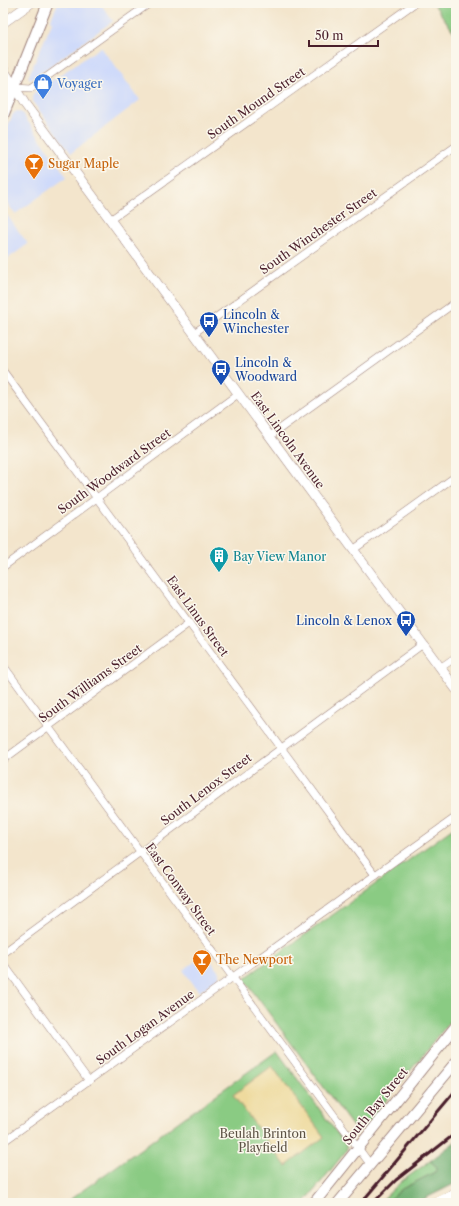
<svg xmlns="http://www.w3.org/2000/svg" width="459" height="1206" viewBox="0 0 459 1206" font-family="'Libre Caslon Text',serif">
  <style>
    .built { fill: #cfdafa }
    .green { fill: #8acb83; stroke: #6a7557 }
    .forest { fill: #6faf71; stroke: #5c674e }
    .sand { fill: #eeda9e; stroke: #9c7c64 }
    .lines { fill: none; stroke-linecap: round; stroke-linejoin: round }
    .minor-casing { stroke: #9e827c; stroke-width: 8 }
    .tertiary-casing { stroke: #9e827c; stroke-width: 10 }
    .secondary-casing { stroke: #9e827c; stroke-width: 12 }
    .motorway-casing { stroke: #9e827c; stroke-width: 14 }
    .minor { stroke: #fff; stroke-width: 7 }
    .tertiary { stroke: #fff; stroke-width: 9 }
    .secondary { stroke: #fff; stroke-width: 10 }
    .motorway { stroke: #fff; stroke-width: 13 }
    .rail { stroke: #4a1f2b; stroke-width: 3 }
    .labels { text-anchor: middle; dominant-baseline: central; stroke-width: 3; stroke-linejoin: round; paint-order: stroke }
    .shop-label { font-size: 12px; fill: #366cbe; stroke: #fbf7ec; text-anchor: start }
    .street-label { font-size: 12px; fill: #4a1f2b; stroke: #fbf7ec }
    .food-label { font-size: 12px; fill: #c56008; stroke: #fbf7ec; text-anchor: start }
    .transit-label { font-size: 12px; fill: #164399; stroke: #fbf7ec; text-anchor: start }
    .culture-label { font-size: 12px; fill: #0d838f; stroke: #fbf7ec; text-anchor: start }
    .park-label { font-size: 12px; fill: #5d5345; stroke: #fbf7ec }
  </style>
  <rect width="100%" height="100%" fill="#fbf7ec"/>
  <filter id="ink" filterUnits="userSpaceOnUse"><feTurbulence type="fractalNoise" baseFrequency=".025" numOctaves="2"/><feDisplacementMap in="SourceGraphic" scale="8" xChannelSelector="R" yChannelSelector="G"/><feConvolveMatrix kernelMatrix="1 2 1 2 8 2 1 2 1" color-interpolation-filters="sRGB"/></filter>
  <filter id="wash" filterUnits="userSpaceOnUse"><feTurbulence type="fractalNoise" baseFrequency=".012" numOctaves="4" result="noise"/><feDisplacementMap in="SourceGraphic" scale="16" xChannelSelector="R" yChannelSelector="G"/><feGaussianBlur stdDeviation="0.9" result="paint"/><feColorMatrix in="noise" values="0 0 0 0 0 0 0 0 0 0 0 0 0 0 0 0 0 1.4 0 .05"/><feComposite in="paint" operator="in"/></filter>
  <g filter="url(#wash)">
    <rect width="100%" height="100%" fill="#f3e5cc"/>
    <!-- built -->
    <g class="built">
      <path d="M58,3H100L113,21L30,80L28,77L29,75L52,23L51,19Z"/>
      <path d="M101,47L140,100L71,153L33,102L32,97L34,93Z"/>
      <path d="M17,111L22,113L67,177L15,214L3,197V138L13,114Z"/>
      <path d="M3,210L28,244L3,262Z"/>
      <path d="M206,954L219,972V977L199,992L183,970Z"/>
    </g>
    <!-- green -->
    <g class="green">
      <path d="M433,3H456V35Z"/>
      <path d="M456,826V1014L364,1128C360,1130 357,1130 353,1127L246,982L245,978Z"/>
      <path d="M277,1051L347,1147L346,1151L304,1203H65Z"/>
      <path d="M430,1161L437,1167L435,1172L402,1189L386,1203H379L402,1181Z"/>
    </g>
    <!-- forest -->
    <path class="forest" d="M456,1141V1183L416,1203H386L402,1189L435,1172L437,1167L430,1161Z"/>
    <!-- sand -->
    <path class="sand" d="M272,1066L324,1137L286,1166L233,1095Z"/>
  </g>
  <g filter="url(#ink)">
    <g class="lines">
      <defs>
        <g id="minor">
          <path d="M15,87L31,88L150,3"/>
          <path d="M110,220L415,3"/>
          <path d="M194,333L456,146"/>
          <path d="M3,371L375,875"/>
          <path d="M270,436L456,302"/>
          <path d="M353,550L456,476"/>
          <path d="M3,567L238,394"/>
          <path d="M3,665L370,1164"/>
          <path d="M440,668L456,657"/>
          <path d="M3,760L189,623"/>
          <path d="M3,953L423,644"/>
          <path d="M3,963L89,1081"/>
          <path d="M3,1142L456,817"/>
        </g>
        <g id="tertiary">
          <path d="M3,23L31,3"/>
          <path d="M3,69L25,104L456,689"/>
        </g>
        <g id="secondary">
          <path d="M3,116L48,3"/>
          <path d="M314,1203L456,1026"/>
          <path d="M338,1203L456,1062"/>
        </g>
        <path id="motorway" d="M439,1203L456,1195"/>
      </defs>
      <!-- minor casing -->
      <use href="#minor" class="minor-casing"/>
      <!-- tertiary casing -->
      <use href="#tertiary" class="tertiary-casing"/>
      <!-- secondary casing -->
      <use href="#secondary" class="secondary-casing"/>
      <!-- motorway casing -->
      <use href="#motorway" class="motorway-casing"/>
      <!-- minor -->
      <use href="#minor" class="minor"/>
      <!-- tertiary -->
      <use href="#tertiary" class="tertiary"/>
      <!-- secondary -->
      <use href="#secondary" class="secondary"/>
      <!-- motorway -->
      <use href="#motorway" class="motorway"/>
      <!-- rail -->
      <g class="rail">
        <path d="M361,1203L456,1090"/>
        <path d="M373,1203L396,1180L456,1133"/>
      </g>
    </g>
  </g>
  <!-- icons -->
  <defs>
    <symbol id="shop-pin" viewBox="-11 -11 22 30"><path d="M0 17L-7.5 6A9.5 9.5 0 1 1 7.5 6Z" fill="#3f7fe0" stroke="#fbf7ec"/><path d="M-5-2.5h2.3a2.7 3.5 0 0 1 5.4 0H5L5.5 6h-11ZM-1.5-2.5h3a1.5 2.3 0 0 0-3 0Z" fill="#fff"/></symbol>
    <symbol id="bar-pin" viewBox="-11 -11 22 30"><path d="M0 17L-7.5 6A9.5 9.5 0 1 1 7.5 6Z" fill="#e8710a" stroke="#fbf7ec"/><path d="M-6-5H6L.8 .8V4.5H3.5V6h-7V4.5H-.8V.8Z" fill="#fff"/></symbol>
    <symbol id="bus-pin" viewBox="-11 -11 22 30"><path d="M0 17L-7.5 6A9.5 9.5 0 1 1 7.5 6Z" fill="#1a4fb4" stroke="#fbf7ec"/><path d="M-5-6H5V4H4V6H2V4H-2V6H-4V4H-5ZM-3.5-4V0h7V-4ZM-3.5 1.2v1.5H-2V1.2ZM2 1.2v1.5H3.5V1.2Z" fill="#fff"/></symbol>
    <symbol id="building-pin" viewBox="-11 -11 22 30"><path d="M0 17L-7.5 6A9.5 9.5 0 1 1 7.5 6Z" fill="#0f9aa8" stroke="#fbf7ec"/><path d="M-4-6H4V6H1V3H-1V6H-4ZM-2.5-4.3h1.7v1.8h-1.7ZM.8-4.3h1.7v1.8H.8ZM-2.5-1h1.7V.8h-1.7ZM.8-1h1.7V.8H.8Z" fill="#fff"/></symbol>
  </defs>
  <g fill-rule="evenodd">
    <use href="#shop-pin" x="32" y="72" width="22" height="30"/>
    <use href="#bar-pin" x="23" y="152" width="22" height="30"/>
    <use href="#bus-pin" x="198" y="310" width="22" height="30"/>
    <use href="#bus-pin" x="210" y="358" width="22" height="30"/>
    <use href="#building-pin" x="208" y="545" width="22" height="30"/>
    <use href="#bus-pin" x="395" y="609" width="22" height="30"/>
    <use href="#bar-pin" x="191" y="948" width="22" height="30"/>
  </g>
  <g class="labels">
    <!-- shop labels -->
    <g class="shop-label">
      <text x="57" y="83">Voyager</text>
    </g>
    <!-- street labels -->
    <g class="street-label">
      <text transform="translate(256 103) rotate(-35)">South Mound Street</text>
      <text transform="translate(318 231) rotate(-35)">South Winchester Street</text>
      <text transform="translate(288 440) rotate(54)">East Lincoln Avenue</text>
      <text transform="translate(114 471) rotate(-36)">South Woodward Street</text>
      <text transform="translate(198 616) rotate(54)">East Linus Street</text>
      <text transform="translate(90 683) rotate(-36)">South Williams Street</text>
      <text transform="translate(206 789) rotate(-37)">South Lenox Street</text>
      <text transform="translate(181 889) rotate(54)">East Conway Street</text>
      <text transform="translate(145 1027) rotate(-36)">South Logan Avenue</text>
      <text transform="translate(375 1106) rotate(-51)">South Bay Street</text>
    </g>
    <!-- food labels -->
    <g class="food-label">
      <text x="48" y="163">Sugar Maple</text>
      <text x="216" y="959">The Newport</text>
    </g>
    <!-- transit labels -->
    <g class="transit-label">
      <text x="223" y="314">Lincoln &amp;<tspan x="223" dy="14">Winchester</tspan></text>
      <text x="235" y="362">Lincoln &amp;<tspan x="235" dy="14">Woodward</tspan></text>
      <text x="392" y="620" text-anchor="end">Lincoln &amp; Lenox</text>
    </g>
    <!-- culture labels -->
    <g class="culture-label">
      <text x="233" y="556">Bay View Manor</text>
    </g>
    <!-- park labels -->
    <g class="park-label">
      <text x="263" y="1133">Beulah Brinton<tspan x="263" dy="14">Playfield</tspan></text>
    </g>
  </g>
  <!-- margin -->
  <rect width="459" height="1206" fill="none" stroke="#fbf7ec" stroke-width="16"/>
  <!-- scale -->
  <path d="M309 40v6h69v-6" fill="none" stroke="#4a1f2b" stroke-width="2"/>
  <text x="315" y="40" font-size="12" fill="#4a1f2b" stroke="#fbf7ec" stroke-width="3" paint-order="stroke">50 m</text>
</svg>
